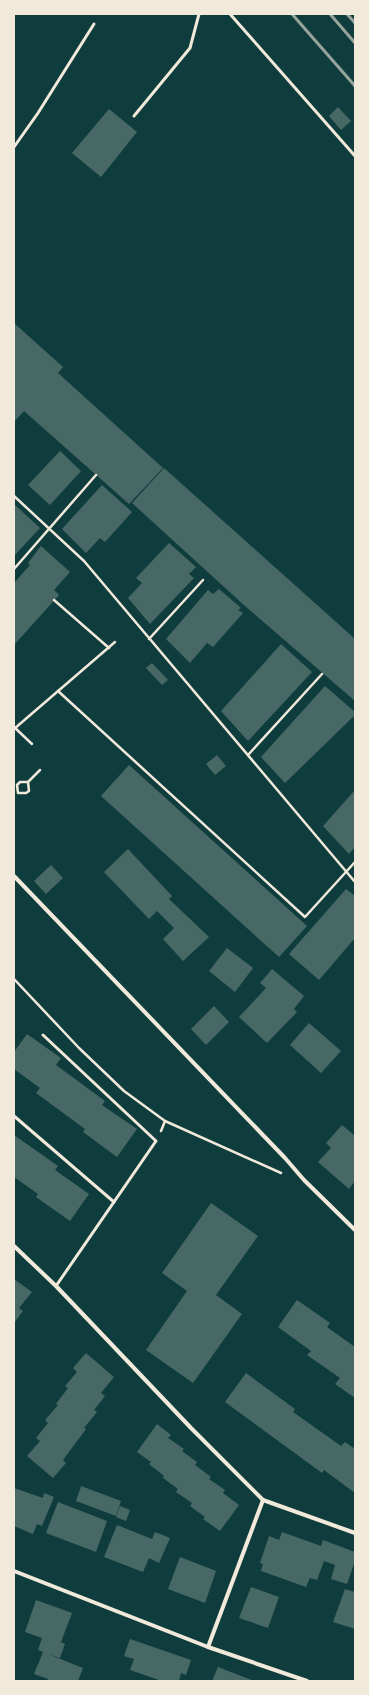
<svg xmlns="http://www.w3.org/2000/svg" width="369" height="1695" viewBox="0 0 369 1695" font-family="'Source Sans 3',sans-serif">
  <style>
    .building { fill: #486865 }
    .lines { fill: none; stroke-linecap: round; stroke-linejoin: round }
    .path { stroke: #f1e9da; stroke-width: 2.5 }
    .service { stroke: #f1e9da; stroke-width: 3 }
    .minor { stroke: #f1e9da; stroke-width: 4 }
    .rail { stroke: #97a49c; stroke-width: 3 }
  </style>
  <rect width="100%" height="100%" fill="#0f3d3e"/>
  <!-- building -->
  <g class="building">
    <path d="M338,107L351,121L341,130L329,116Z"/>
    <path d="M109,109L137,132L101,177L72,153Z"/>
    <path d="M14,323L63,367L58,373L163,468L129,504L24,411L14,422Z"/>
    <path d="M60,451L81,471L50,505L28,485Z"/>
    <path d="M164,468L355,639V701L245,606L132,503Z"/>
    <path d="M102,485L132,512L105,542L100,538L86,553L62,529Z"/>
    <path d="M14,504L40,528L14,556Z"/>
    <path d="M169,543L196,567L189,574L194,578L150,624L128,598L142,583L136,578Z"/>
    <path d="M41,546L70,572L54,590L59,595L14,645V583L30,565L28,563Z"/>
    <path d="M219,589L241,608L238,610L243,613L213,647L207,643L190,663L166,639L208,590L213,594Z"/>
    <path d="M281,644L312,672L248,741L221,711Z"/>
    <path d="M152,663L168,680L162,685L146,668Z"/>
    <path d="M325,686L355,712V715L285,783L261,757Z"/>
    <path d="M217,755L226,766L215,775L206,764Z"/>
    <path d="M129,765L307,926L279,957L101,796Z"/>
    <path d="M355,790V847L349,854L323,826Z"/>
    <path d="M128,849L172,896L169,899L209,937L183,961L163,939L174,928L157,911L149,919L104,872Z"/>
    <path d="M51,865L63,878L46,894L34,881Z"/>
    <path d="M346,889L355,896V938L319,980L289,954Z"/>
    <path d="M227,948L253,968L235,992L209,971Z"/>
    <path d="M272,969L304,996L294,1009L297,1012L267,1043L239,1017L266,988L260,983Z"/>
    <path d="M214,1006L229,1022L206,1045L191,1029Z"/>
    <path d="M309,1023L341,1051L321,1073L290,1045Z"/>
    <path d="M27,1034L61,1058L56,1065L105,1101L102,1105L137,1129L117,1157L83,1132L85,1129L36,1093L40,1088L14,1069V1052Z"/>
    <path d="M342,1125L355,1136V1181L349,1189L318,1162L331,1148L326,1143Z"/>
    <path d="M14,1135L58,1166L55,1170L89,1194L70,1221L36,1197L38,1194L14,1177Z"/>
    <path d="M211,1203L258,1236L216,1295L242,1314L193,1383L146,1350L187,1291L162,1273Z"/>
    <path d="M14,1279L32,1292L19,1308L23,1311L14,1323Z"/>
    <path d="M297,1300L330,1323L327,1327L355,1347V1398L335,1384L340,1378L307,1355L311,1351L278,1327Z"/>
    <path d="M86,1353L114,1377L101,1393L105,1396L94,1410L97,1412L84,1428L86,1429L63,1460L66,1463L53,1478L27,1456L40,1441L36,1438L48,1423L45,1420L58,1405L56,1404L68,1388L65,1386L77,1372L73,1368Z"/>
    <path d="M246,1373L295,1409L293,1412L341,1446L345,1442L355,1449V1493L324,1470L322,1473L225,1402Z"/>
    <path d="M157,1424L171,1435L168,1438L184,1449L182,1451L197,1462L195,1465L211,1477L209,1479L225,1490L223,1493L239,1505L220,1531L203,1519L205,1517L190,1506L192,1503L176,1492L178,1489L163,1478L164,1476L149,1464L151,1462L137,1452Z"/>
    <path d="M81,1486L121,1501L116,1516L76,1501Z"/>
    <path d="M14,1488L43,1498L44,1493L54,1497L42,1526L37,1524L33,1534L14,1526Z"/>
    <path d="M58,1502L107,1521L96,1552L46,1533Z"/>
    <path d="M120,1506L130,1510L126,1521L116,1517Z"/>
    <path d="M117,1525L152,1539L155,1532L170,1538L159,1563L149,1558L143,1572L104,1557Z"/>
    <path d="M282,1532L321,1546L323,1540L355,1552V1561L347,1584L331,1579L335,1565L324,1561L317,1580L310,1578L306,1587L261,1571L263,1564L260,1563L269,1536L279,1540Z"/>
    <path d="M180,1557L216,1571L205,1603L168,1589Z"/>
    <path d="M251,1587L279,1597L268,1628L239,1618Z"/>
    <path d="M345,1589L355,1592V1629L333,1622Z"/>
    <path d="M36,1600L72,1613L61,1642L65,1644L60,1658L48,1654L83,1668L78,1681H47L48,1679L34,1674L43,1652L38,1650L42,1638L25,1632Z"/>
    <path d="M130,1639L191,1660L186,1675L181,1673L179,1681H162L130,1670L134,1659L124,1656Z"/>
    <path d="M218,1667L254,1681H212Z"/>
  </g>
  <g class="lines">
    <!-- path -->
    <g class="path">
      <path d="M14,496L84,561L355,882"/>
      <path d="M14,569L96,475"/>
      <path d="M54,600L109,648"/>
      <path d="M149,639L203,580"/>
      <path d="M58,691L305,917L355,862"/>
      <path d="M14,727L32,744"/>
      <path d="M14,729L115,642"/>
      <path d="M248,755L322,674"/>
      <path d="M28,782L29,791L26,793H18L17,785L20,782H28L40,770"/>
      <path d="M14,979L79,1048L124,1091L165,1121L161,1131"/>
      <path d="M165,1121L281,1173"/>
    </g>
    <!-- service -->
    <g class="service">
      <path d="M230,14L355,156"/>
      <path d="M134,116L190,48L199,14"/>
      <path d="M14,147L38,113L94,24"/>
      <path d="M43,1035L156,1141L56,1286"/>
      <path d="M14,1116L114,1202"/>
    </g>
    <!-- minor -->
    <g class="minor">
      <path d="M14,876L285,1158L304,1180L355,1230"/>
      <path d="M14,1246L56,1286L191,1428L263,1500L355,1533"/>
      <path d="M14,1571L208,1647L307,1681"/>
      <path d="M208,1647L263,1500"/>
    </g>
    <!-- rail -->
    <g class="rail">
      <path d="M292,14L355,86"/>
      <path d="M330,14L355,43"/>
      <path d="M347,14L355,23"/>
    </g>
  </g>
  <!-- border -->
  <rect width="369" height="1695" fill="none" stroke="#f1e9da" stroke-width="30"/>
</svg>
